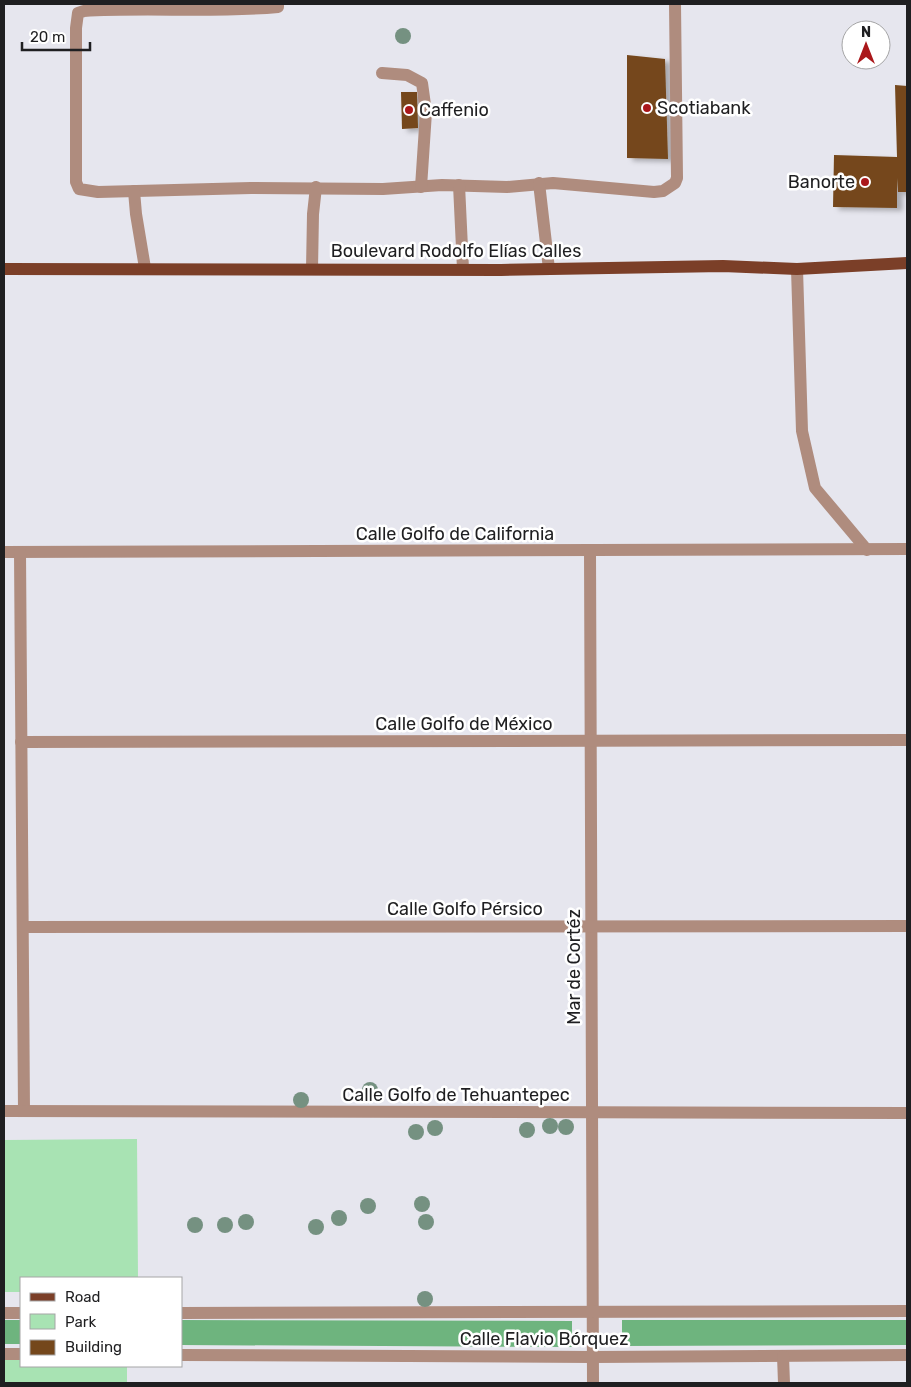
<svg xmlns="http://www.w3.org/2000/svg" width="911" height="1387" viewBox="0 0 911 1387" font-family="Rubik,sans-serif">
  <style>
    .green { fill: #a8e3b3 }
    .forest { fill: #6eb47e }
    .building { fill: #74471b; filter: url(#shadow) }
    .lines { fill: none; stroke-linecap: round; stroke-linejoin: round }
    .lane { stroke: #af8c7e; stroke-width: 12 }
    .street { stroke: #af8c7e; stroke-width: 12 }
    .primary { stroke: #7b3f28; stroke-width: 12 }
    .tree { fill: #759181 }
    .poi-dot { fill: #aa171a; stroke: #fff; stroke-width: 2 }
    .labels { text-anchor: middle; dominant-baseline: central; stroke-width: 5; stroke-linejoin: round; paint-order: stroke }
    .poi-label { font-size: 18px; fill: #1f1f21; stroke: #fff; text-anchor: start }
    .street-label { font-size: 18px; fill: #1f1f21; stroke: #fff }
  </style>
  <defs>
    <filter id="shadow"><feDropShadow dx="5.5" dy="3" stdDeviation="2.5" flood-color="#0004"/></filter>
  </defs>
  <rect width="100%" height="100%" fill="#e6e6ee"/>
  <!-- green -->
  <g class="green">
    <path d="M137,1139L138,1278H21V1292H4V1140Z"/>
    <path d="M4,1360H21V1366H127V1383H4Z"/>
  </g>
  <!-- forest -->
  <g class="forest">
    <rect x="4" y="1320" width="17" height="24"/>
    <path d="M181,1320L572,1321V1347L181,1345Z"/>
    <path d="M622,1320H907V1345L622,1346Z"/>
  </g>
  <!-- building -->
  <g class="building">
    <path d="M627,55L665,59L668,159L627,158Z"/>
    <path d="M895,85L907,86V192H898L897,178V208L833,207L834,155L897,157Z"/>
    <path d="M401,92H417L418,128L402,129Z"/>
  </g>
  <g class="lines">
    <!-- lane -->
    <g class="lane">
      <path d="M278,4V7C213,13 148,7 84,11L78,13L76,28V182L79,189L98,192L251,188L383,189L442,185L507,187L553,183L654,192L663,191L675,183L677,178L675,4"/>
      <path d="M382,73L407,75L422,83L426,112L421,187"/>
      <path d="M539,183L549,269"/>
      <path d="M459,185L463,269"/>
      <path d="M134,191L136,214L145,268"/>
      <path d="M312,269L313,214L316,187"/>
    </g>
    <!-- street -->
    <g class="street">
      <path d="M797,269L802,431L815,488L867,550"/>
      <path d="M590,551L593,1383"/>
      <path d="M4,552L907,549"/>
      <path d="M20,552L24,1111"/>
      <path d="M21,742L907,740"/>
      <path d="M23,927L907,926"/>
      <path d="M4,1111L907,1113"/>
      <path d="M4,1313H21"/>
      <path d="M181,1313L907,1311"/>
      <path d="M4,1354H21"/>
      <path d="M181,1355L593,1357L907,1355"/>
      <path d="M783,1356L784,1383"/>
    </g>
    <!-- primary -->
    <path class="primary" d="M4,269L501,270L723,266L797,269L907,263"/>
  </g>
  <!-- trees -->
  <g class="tree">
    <circle cx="403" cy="36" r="8"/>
    <circle cx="370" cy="1090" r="8"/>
    <circle cx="301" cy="1100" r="8"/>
    <circle cx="550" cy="1126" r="8"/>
    <circle cx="566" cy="1127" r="8"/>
    <circle cx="435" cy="1128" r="8"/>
    <circle cx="527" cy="1130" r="8"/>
    <circle cx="416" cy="1132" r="8"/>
    <circle cx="422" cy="1204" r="8"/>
    <circle cx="368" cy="1206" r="8"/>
    <circle cx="339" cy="1218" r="8"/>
    <circle cx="246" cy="1222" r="8"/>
    <circle cx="426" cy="1222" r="8"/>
    <circle cx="195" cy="1225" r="8"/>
    <circle cx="225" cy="1225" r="8"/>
    <circle cx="316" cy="1227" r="8"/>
    <circle cx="425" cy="1299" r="8"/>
  </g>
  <!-- markers -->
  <g class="poi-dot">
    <circle cx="647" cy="108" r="5"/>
    <circle cx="409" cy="110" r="5"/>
    <circle cx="865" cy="182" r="5"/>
  </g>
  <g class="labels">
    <!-- poi labels -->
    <g class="poi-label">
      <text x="657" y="108">Scotiabank</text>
      <text x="419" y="110">Caffenio</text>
      <text x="855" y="182" text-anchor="end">Banorte</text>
    </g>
    <!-- street labels -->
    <g class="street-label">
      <text x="456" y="251">Boulevard Rodolfo Elías Calles</text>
      <text x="455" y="534">Calle Golfo de California</text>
      <text x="464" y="724">Calle Golfo de México</text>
      <text x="465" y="909">Calle Golfo Pérsico</text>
      <text transform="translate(574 967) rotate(-90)">Mar de Cortéz</text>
      <text x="456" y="1095">Calle Golfo de Tehuantepec</text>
      <text x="544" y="1339">Calle Flavio Bórquez</text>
    </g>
  </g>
  <!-- border -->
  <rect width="911" height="1387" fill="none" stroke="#1f1f21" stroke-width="10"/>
  <!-- legend -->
  <rect x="20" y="1277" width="162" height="90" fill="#ffffff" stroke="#a5a5a6"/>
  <rect x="30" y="1293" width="25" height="8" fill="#7b3f28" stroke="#a5a5a6"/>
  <text x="65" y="1302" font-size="15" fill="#1f1f21">Road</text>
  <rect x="30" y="1314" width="25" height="15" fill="#a8e3b3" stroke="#a5a5a6"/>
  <text x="65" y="1327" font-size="15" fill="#1f1f21">Park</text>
  <rect x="30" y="1340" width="25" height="15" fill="#74471b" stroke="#a5a5a6"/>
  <text x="65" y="1352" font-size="15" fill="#1f1f21">Building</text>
  <!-- north arrow -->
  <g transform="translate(866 45)"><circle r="24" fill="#ffffff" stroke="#a5a5a6"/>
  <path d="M0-4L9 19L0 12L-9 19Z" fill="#aa171a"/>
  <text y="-8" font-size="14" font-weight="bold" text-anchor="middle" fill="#1f1f21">N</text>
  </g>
  <!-- scale -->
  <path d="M22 42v8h68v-8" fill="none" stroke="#1f1f21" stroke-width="2.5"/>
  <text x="30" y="42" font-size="15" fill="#1f1f21" stroke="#ffffff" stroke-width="4" paint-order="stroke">20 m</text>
</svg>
